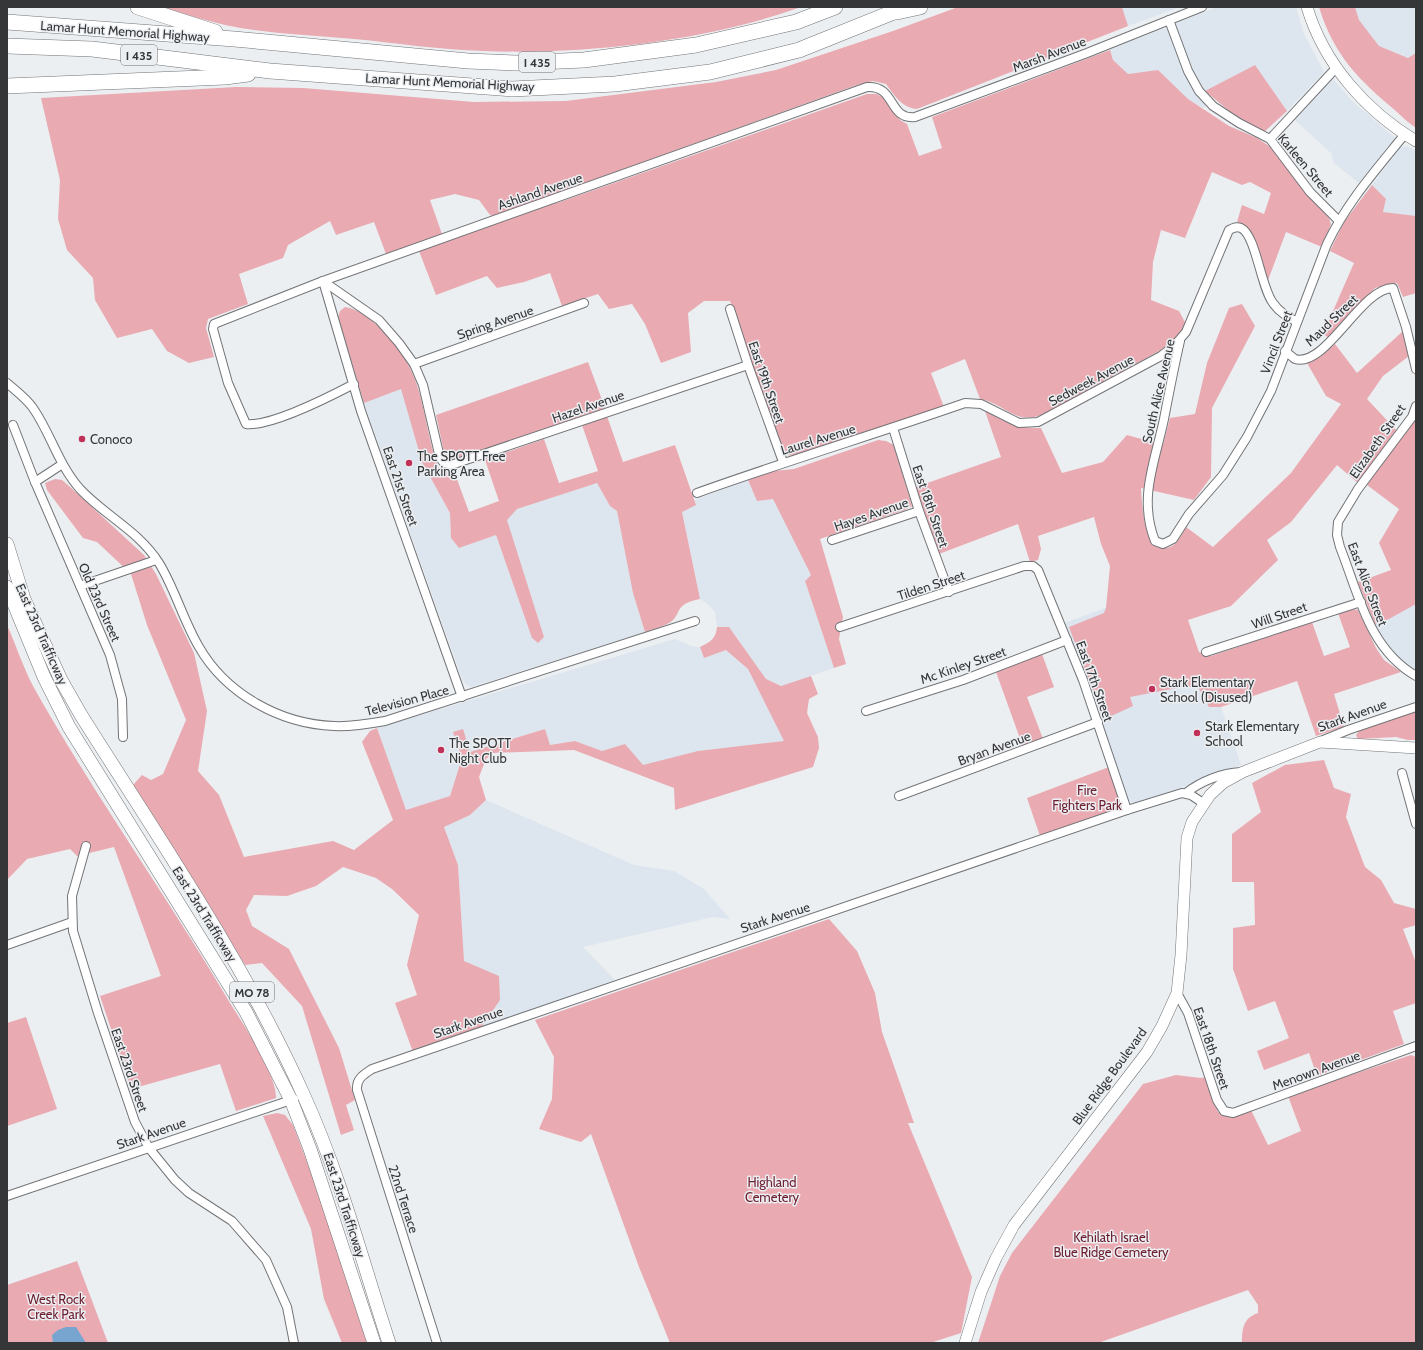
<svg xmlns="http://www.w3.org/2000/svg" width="1423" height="1350" viewBox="0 0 1423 1350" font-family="Cabin,sans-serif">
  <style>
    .built { fill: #dde5ee }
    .green { fill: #e9aab2 }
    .water { fill: #77a5d0 }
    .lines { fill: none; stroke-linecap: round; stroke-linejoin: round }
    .street-casing { stroke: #727477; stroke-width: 10 }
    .secondary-casing { stroke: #727477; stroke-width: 12 }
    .primary-casing { stroke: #727477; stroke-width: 14 }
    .highway-casing { stroke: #727477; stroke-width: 16 }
    .street { stroke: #fff; stroke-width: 8 }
    .secondary { stroke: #fff; stroke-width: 11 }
    .primary { stroke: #fff; stroke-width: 13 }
    .highway { stroke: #fff; stroke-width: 15 }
    .poi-dot { fill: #c03158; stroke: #eceff2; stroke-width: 1.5 }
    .labels { text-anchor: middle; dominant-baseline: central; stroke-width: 3; stroke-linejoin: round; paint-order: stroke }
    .shield { fill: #eceff2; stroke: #6c6e70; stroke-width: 1 }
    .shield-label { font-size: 12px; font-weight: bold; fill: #353638 }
    .street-label { font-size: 13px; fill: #353638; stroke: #eceff2 }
    .poi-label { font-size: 13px; fill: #353638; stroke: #eceff2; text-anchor: start }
    .park-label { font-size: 13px; fill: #6e2032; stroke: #eceff2 }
  </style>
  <rect width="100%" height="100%" fill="#eceff2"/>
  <!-- built -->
  <g class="built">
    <path d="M1122,7H1180L1128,26Z"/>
    <path d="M1217,7H1296L1304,34L1324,72L1287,111L1255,65L1205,91L1190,65L1175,24Z"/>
    <path d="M1355,7H1416V53L1409,58L1379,46L1359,20Z"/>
    <path d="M1163,29H1167L1171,35L1189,83L1197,96L1206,106L1203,108L1187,99L1158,70L1128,74L1113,60L1110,49Z"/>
    <path d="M1333,79L1353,102L1395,138L1359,183L1334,163L1331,153L1295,120Z"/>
    <path d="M1406,146L1416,150V216L1414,217L1383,212L1386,199L1372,185L1400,148Z"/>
    <path d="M401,389L422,462L450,513L451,538L459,548L496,535L532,638L538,643L544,637L506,520L517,509L597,483L610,506L617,510L633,593L645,632L471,687L466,685L462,679L364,403Z"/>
    <path d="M748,480L757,501L773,499L811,575L805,581L834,668L781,686L766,679L729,627H717L715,612L708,604L700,599L682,511L696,505L694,500Z"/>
    <path d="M1169,585L1197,660L1204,658L1241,765L1187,786L1137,803L1131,802L1128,799L1102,725L1064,623Z"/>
    <path d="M1416,604V671L1402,661L1382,641L1375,624L1389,619Z"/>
    <path d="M675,639L691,646L700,647L704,658L726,650L748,669L785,741L698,751L643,766L625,744L602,751L575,741L550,745L545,729L470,752L462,729L454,733L462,758L450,796L406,810L377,728Z"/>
    <path d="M486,800L634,865L674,871L704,889L730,919L713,917L583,947L615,980L480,1029L464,962L458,865L444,826L470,815Z"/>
  </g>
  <!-- green -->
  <g class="green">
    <path d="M163,7H801C707,41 583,55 484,51C441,50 397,43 354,39C312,35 267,34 225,25C204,20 183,14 163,7Z"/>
    <path d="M958,7H1122L1128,26L917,109C902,108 894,95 886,84L873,81L857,85L554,194L557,203L867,94H876L883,97L900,120L907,124L919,156L942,148L932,117L1110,50L1113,60L1128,74L1158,70L1188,99L1229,126L1257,138L1269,146L1283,160L1309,197L1329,218L1331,224L1322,247L1286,232L1267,283C1262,263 1258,229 1237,222L1242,205L1264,214L1271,193L1250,182L1242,185L1212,172L1185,238L1161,230L1153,262L1151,300L1179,311L1186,324L1181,333L1170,345L1047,413C1014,427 1009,405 980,399L965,359L931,373L944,407L794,456L787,455L783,450L730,301H704L688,313L691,352L661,363L645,324L632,304L609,309L598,294L562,306L550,273L524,282L497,288L487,276L436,295L419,251L504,220L490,215L479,200L455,194L430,200L442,234L386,254L374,222L336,235L330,221L288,245L283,258L239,274L248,304L208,319L206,328L214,357L189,363L167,351L152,329L117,338L95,300L93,278L67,250L58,219L60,180L41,98L236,87L303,88L474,102L566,101L716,82L776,70L893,31Z"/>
    <path d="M1319,7H1355L1359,20L1379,46L1408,58L1416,53V128C1409,123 1403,118 1397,112C1359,80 1334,56 1319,7Z"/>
    <path d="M1255,65L1287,111L1264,132L1239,119L1205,91Z"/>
    <path d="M1372,185L1386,199L1383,212L1416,216V293L1403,297L1397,283L1375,288L1329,338L1323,334L1354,263L1330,251L1344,222Z"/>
    <path d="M1242,304L1255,326L1212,408L1211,477L1194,500L1141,488C1142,509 1144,526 1152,545C1172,554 1177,543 1186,527L1213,547L1291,473L1341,404L1326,396L1307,363L1321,356L1335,344L1357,373L1403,331L1409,356L1383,376L1367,399L1396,430L1358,483L1337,465L1291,522L1267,540L1278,560L1231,606L1188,620L1199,652L1211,656L1312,622L1324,656L1350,647L1338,613L1352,609L1358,610L1376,648L1384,660L1401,672L1334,694L1344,727L1316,736L1297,681L1221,707H1209L1198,687H1182L1130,697L1133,706L1109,717L1101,712L1069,627L1104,613L1106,608L1110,566L1101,544L1094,517L1038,536L1041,549L1038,560L1030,562L1018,524L939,554L916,487L1001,457L985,411C1005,422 1018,429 1041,428L1062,473L1103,462L1127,435L1163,445L1170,418L1195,414L1207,363L1229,308Z"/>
    <path d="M345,307C359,309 371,319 381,329C428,375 419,413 439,469L454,471L469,512L499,501L485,460L544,439L559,483L598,471L582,425L607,416L623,462L675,445L696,505L682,512L700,599C672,604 683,615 669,623C662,627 653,629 645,632L633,593L617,511L610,506L597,483L517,509L507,520L544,637L538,643L532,638L496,535L459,548L451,538L450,513L422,462L401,389L364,403L338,317L340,311Z"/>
    <path d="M588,362L605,408L453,460L448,458L444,452L436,415Z"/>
    <path d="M1416,416V604L1389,619L1375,624L1358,582L1391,570L1379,543L1399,509L1367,485Z"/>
    <path d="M878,440L886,441L894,445L912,506L905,510L820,539L843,617L839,639L846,664L834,668L805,581L811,575L773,499L757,501L748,480L774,471L794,469Z"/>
    <path d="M55,479L62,480L69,486L144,555L156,574L194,653L207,711L198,771L219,795L244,857L333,841L354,850L393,820L362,742L370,731L377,728L406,810L450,796L462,758L453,732L463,729L470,752L545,729L550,745L575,741L602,751L625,744L643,765L698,751L784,741L748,669L726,650L704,658L700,647C710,642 716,639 717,627H729L766,679L781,686L811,676L818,694L809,699L807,713L818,737L819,748L813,767L675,810L674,788L574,750L493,753L486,759L479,777L486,800L470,815L444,827L458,865L464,961L499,976L500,1000L480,1029L413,1052L395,1003L417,995L407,965L419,915L392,889L376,878L343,867L316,886L287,896L254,895L246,910L252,926L289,949L339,1048L355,1100L346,1105L354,1130L341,1135L302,1006L262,963L245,965L133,785L142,775L151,780L163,774L186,720L147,625L131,574L97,542L83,538L47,490L45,483Z"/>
    <path d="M7,625C16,645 23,667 33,686C94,795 167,896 230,1003C243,1024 277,1075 276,1098L236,1111L220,1064L131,1089L100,996L161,976L114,847L77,856L70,849L27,859L7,880Z"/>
    <path d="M1042,654L1054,687L1027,697L1043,739L1023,747L996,672Z"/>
    <path d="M1416,711V740H1408L1396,737L1358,739L1356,735L1359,731Z"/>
    <path d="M1324,760L1334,788L1351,794L1346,817L1365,867L1381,880L1394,903L1416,909V925L1403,929L1416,963V1003L1393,1011L1404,1044L1317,1076L1309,1053L1264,1070L1257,1051L1289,1038L1275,1001L1248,1011L1233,969V928L1255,925L1254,882H1232V834L1261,812L1252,783L1285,765Z"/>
    <path d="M1109,767L1121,803L1120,808L1040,836L1027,798Z"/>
    <path d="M829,919L857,951L875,993L882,1032L914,1123H908L972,1277L961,1333L930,1343H670L639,1267L591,1134L581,1142L539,1129L552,1099L554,1057L535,1020Z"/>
    <path d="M26,1017L57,1109L7,1126V1023Z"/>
    <path d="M1411,1055L1416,1057V1343H1242C1242,1329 1243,1318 1258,1313V1305L1248,1290L1098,1343H978L1000,1276L1012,1253L1143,1084L1176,1075L1201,1078L1206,1077L1218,1112L1228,1116L1251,1110L1268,1145L1301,1131L1288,1096Z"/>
    <path d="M277,1113L285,1115L293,1125L313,1178L367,1343H342L324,1299L311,1229L263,1116Z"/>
    <path d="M77,1261L108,1343H7V1285Z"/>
  </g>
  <!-- water -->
  <path class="water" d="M66,1327H76L86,1343H53L52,1335L58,1330Z"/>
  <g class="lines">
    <defs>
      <g id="street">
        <path d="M1169,20L1188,71L1199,91L1213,106L1239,123L1270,139L1310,192L1338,220"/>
        <path d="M1270,139L1336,68"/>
        <path d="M323,281L379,320L399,343L414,364L423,385L440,458L444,463L451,465L748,365"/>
        <path d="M323,281L361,411L462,697"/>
        <path d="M730,309L748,365L783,462"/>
        <path d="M1180,341C1174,367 1169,393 1164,419C1155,462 1138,498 1155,541L1163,544L1173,539L1189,514L1223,475L1247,437L1271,391L1327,244C1347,202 1376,170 1405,134"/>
        <path d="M1285,351C1288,353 1292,357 1295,359C1326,368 1361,288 1393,288L1406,327L1416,369"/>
        <path d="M414,364L584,303"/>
        <path d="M7,383C16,391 26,398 33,408C51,434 58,464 80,489C104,515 139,531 159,563C175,589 183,620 199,647C226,694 280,724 334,726C351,727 368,724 385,721L695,621"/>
        <path d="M354,384C331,396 270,427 246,424L228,383L213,329L214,324L323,281L867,87C896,85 888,120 915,117L1087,53L1202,7"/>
        <path d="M1416,406L1412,417L1358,489L1338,522L1337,535L1340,547C1359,595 1369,649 1416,676"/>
        <path d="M13,425L35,482L110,655L122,699L123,737"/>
        <path d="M893,428L919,511L949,592"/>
        <path d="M35,482L61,465"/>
        <path d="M697,493C786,461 876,434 965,403L981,404L1019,423L1038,422L1161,356L1174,346L1186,332L1229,230C1233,228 1236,226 1241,228C1256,235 1261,288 1273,303C1279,312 1288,317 1297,322"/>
        <path d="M832,540L919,511"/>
        <path d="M80,586L156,560"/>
        <path d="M840,627L1024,566H1033L1038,570L1083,680L1127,810"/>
        <path d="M1206,652L1361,602"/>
        <path d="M866,711L963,680L1067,640"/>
        <path d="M1321,741L1348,730L1416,707"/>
        <path d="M1402,773L1416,824"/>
        <path d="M1186,793C1201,781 1222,773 1241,772"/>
        <path d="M899,796L1098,722"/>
        <path d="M86,846L72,896L73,931L98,1013L135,1122L149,1148L175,1180L189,1193L232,1221L266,1260L287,1307L294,1343"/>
        <path d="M7,945L72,922"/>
        <path d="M1177,993L1188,1013L1217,1100L1224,1111L1233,1113L1416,1046"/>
        <path d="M7,1196L294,1099"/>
        <path d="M437,1343L357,1090C356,1079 363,1075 372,1069L1127,810L1182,793L1191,795L1203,803"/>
      </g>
      <g id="secondary">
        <path d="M1307,7C1324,64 1366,111 1416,141"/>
        <path d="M965,1343L981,1292L996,1258L1014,1225L1147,1052L1162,1026L1177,993L1181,955L1187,838L1192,822L1210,795L1223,783L1243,772L1320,742L1416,748"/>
      </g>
      <g id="primary">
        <path d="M7,544L24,599L61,680L81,715C159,839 244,962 304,1096C340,1175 362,1260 389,1343"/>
        <path d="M7,587L44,677L69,727L246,1012L291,1100L310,1149L374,1343"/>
      </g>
      <g id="highway">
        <path d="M138,7L215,32"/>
        <path d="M897,12L920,7"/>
        <path d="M7,22L234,39L468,61L516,63L584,60L696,45L796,22L835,7"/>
        <path d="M7,46L92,49L270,71L512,89L615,84L710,72L799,50L906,7"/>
        <path d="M7,86L225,77L248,74"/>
      </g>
    </defs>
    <!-- street casing -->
    <use href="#street" class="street-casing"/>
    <!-- secondary casing -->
    <use href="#secondary" class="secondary-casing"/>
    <!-- primary casing -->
    <use href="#primary" class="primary-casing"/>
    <!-- highway casing -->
    <use href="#highway" class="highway-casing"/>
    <!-- street -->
    <use href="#street" class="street"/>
    <!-- secondary -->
    <use href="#secondary" class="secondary"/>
    <!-- primary -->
    <use href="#primary" class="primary"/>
    <!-- highway -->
    <use href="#highway" class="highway"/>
  </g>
  <!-- markers -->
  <g class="poi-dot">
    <circle cx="82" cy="439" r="4"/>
    <circle cx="409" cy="463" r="4"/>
    <circle cx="1152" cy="689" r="4"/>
    <circle cx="1197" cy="733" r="4"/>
    <circle cx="441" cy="750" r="4"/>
  </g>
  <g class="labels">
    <!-- shield labels -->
    <g class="shield">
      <rect x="121" y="45" width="36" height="20" rx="3"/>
      <rect x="519" y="52" width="36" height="20" rx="3"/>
      <rect x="230" y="982" width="44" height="20" rx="3"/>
    </g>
    <g class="shield-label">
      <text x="139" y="55">I 435</text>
      <text x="537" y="62">I 435</text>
      <text x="252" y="992">MO 78</text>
    </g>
    <!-- street labels -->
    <g class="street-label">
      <text transform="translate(125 31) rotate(4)">Lamar Hunt Memorial Highway</text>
      <text transform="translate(1049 54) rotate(-21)">Marsh Avenue</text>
      <text transform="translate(450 82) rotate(3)">Lamar Hunt Memorial Highway</text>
      <text transform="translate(1306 165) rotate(50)">Karleen Street</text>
      <text transform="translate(540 191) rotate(-19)">Ashland Avenue</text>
      <text transform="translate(1331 320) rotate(-44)">Maud Street</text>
      <text transform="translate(495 322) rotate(-19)">Spring Avenue</text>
      <text transform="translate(1276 342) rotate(-69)">Vincil Street</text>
      <text transform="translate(1091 380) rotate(-28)">Sedweek Avenue</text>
      <text transform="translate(767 382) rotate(71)">East 19th Street</text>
      <text transform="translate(1158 391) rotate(-77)">South Alice Avenue</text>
      <text transform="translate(588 406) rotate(-19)">Hazel Avenue</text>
      <text transform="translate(818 439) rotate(-17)">Laurel Avenue</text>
      <text transform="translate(1377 441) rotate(-55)">Elizabeth Street</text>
      <text transform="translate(401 486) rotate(71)">East 21st Street</text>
      <text transform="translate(931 506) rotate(71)">East 18th Street</text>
      <text transform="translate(871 514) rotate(-19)">Hayes Avenue</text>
      <text transform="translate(1368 584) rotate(69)">East Alice Street</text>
      <text transform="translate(931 585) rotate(-18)">Tilden Street</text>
      <text transform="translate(100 602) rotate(66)">Old 23rd Street</text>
      <text transform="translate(1279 615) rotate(-19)">Will Street</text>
      <text transform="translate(42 634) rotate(66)">East 23rd Trafficway</text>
      <text transform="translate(963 665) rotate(-19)">Mc Kinley Street</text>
      <text transform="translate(1095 681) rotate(70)">East 17th Street</text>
      <text transform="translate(407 700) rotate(-15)">Television Place</text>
      <text transform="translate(1352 715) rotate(-20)">Stark Avenue</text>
      <text transform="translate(994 748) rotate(-20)">Bryan Avenue</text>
      <text transform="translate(205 914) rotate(58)">East 23rd Trafficway</text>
      <text transform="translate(775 917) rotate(-18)">Stark Avenue</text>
      <text transform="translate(468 1022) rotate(-19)">Stark Avenue</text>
      <text transform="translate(1212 1048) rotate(71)">East 18th Street</text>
      <text transform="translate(130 1070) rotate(71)">East 23rd Street</text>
      <text transform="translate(1316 1070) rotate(-20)">Menown Avenue</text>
      <text transform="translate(1109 1076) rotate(-54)">Blue Ridge Boulevard</text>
      <text transform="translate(151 1133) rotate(-19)">Stark Avenue</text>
      <text transform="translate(404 1199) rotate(72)">22nd Terrace</text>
      <text transform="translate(345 1205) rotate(72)">East 23rd Trafficway</text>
    </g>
    <!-- poi labels -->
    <g class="poi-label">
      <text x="90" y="439">Conoco</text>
      <text x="417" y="456">The SPOTT Free<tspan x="417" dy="15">Parking Area</tspan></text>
      <text x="1160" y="682">Stark Elementary<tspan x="1160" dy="15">School (Disused)</tspan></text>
      <text x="1205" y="726">Stark Elementary<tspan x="1205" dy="15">School</tspan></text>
      <text x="449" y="743">The SPOTT<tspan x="449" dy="15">Night Club</tspan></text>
    </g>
    <!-- park labels -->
    <g class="park-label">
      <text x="1087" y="790">Fire<tspan x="1087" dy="15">Fighters Park</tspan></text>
      <text x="772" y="1182">Highland<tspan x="772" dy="15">Cemetery</tspan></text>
      <text x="1111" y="1237">Kehilath Israel<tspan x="1111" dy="15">Blue Ridge Cemetery</tspan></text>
      <text x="56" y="1299">West Rock<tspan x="56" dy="15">Creek Park</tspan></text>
    </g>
  </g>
  <!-- border -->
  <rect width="1423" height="1350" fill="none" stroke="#353638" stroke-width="16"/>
</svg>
